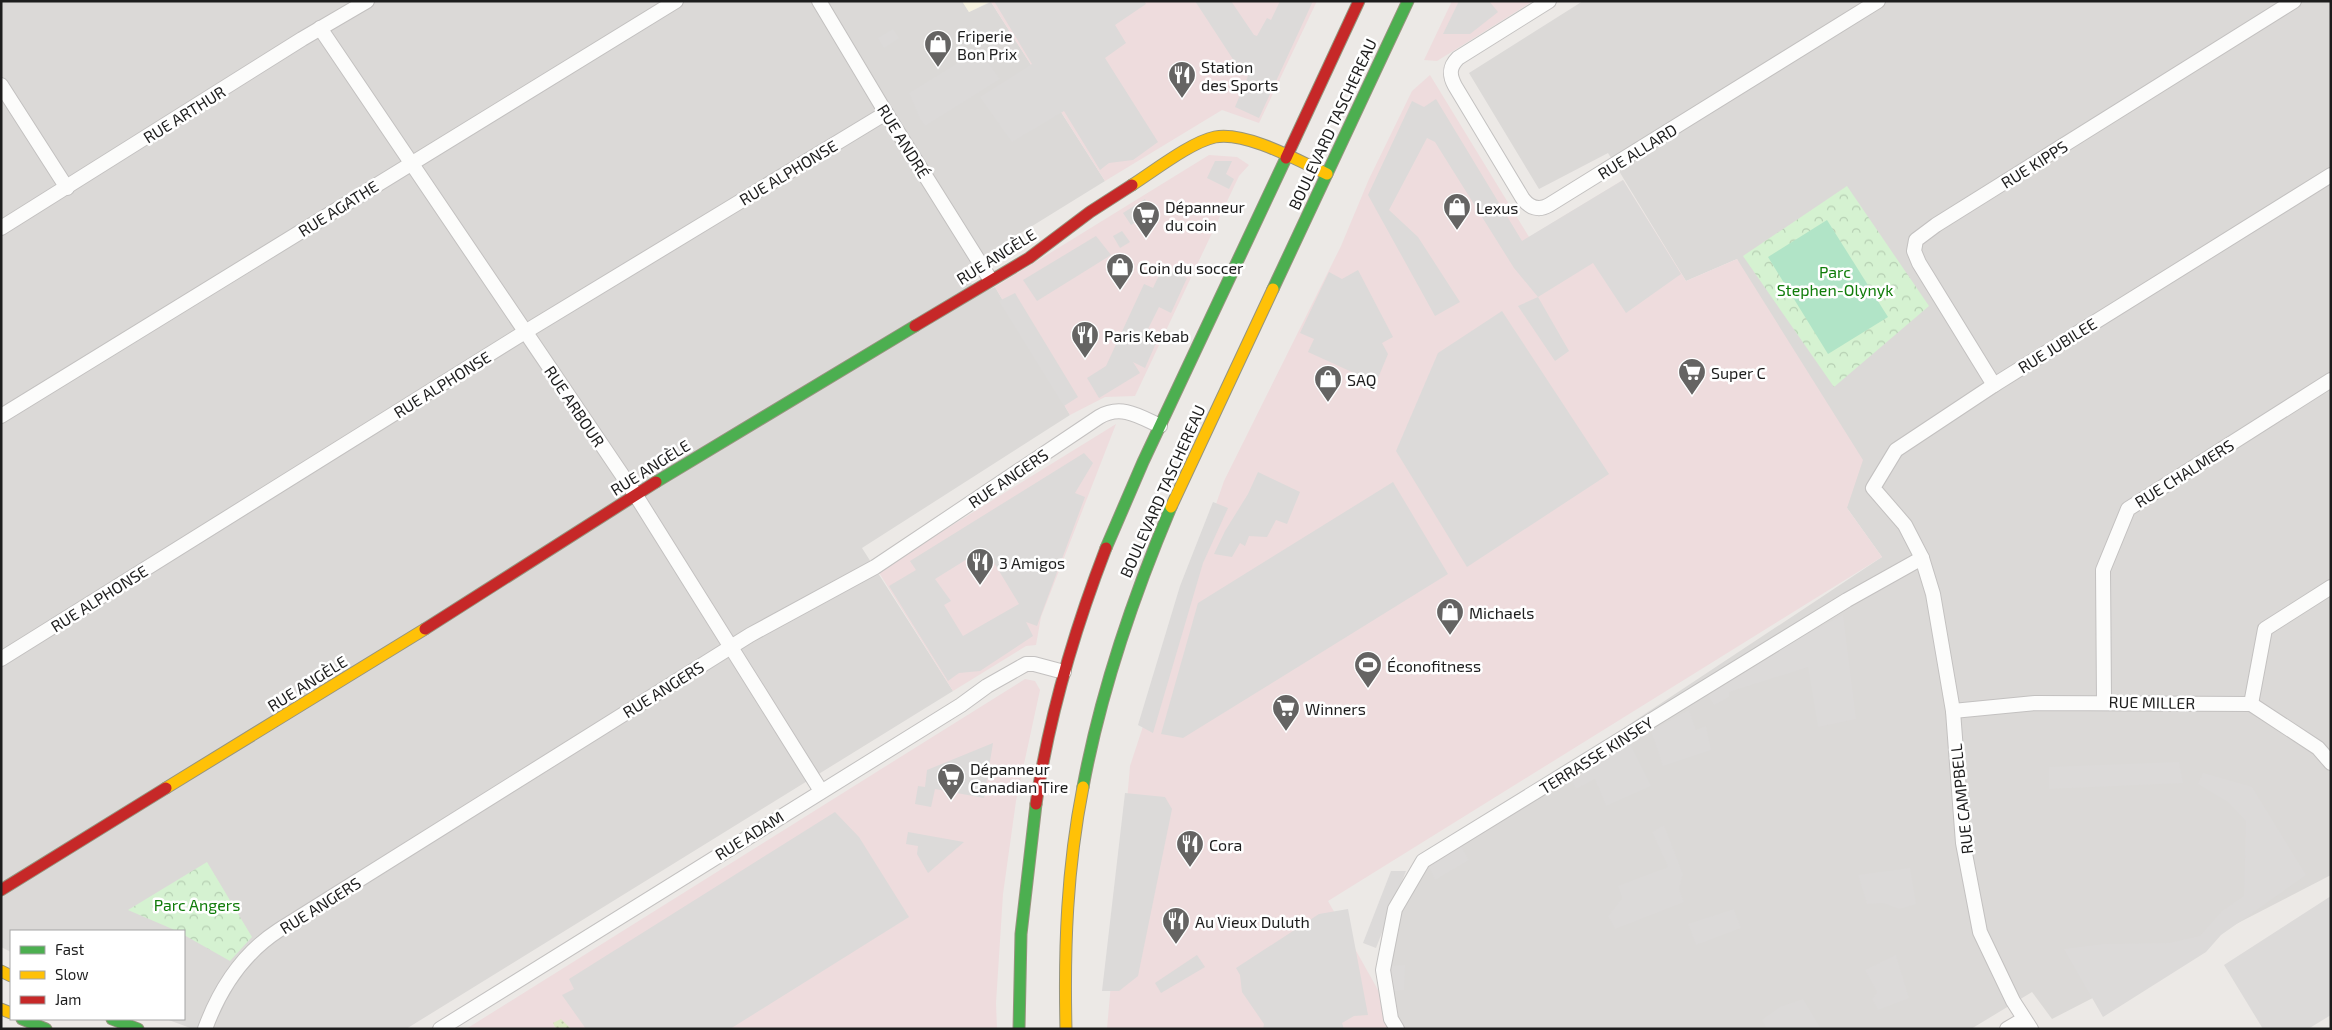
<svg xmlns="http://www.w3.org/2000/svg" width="2332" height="1030" viewBox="0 0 2332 1030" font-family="'Exo 2',sans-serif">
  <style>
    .residential { fill: #dbd9d7 }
    .commercial { fill: #eedcdd }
    .education { fill: #f6f2e0 }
    .grass { fill: url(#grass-dots) }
    .park { fill: url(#park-crowns) }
    .pitch { fill: #b1e4c7 }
    .parking { fill: #dcdad9; fill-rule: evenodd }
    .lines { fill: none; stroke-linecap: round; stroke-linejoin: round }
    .street-casing { stroke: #c3c1c0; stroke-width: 16 }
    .fast-casing { stroke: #96947e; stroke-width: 13 }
    .slow-casing { stroke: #96947e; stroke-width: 13 }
    .jam-casing { stroke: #96947e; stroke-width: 13 }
    .street { stroke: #fcfcfb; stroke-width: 14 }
    .fast { stroke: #4caf50; stroke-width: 11 }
    .slow { stroke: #ffc107; stroke-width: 11 }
    .jam { stroke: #c62828; stroke-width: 11 }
    .labels { text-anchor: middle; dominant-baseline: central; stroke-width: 5; stroke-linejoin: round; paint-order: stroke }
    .poi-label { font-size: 16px; fill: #1d1d1d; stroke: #fff; text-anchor: start }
    .street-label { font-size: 16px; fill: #1d1d1d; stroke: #fff }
    .park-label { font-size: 16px; fill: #107c0a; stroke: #fff }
  </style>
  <defs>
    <pattern id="grass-dots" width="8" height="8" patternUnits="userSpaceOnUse" patternTransform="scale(1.25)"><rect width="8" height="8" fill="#ddeac4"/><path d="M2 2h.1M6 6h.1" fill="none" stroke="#bdc8a8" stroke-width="1.8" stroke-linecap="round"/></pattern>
    <pattern id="park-crowns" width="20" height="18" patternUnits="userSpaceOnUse" patternTransform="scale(1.25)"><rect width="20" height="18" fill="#d5f2d1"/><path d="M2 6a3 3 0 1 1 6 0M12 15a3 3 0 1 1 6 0" fill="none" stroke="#b6cfb3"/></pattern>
  </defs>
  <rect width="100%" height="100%" fill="#ece9e6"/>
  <!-- residential -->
  <g class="residential">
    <path d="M1,1H962L969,12L991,2L1105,181L964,268L977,295L995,287L1070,415L862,548L953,691L406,1029H193L166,1019H184V931H11V952L1,947Z"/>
    <path d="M1583,1H2331V875L2052,1019L2032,992L1971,1029H1400L1385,959L1395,909L1423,861L1882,557L1847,508L1737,259L1686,281L1608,153L1539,189L1469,73Z"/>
  </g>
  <!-- commercial -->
  <g class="commercial">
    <path d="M1317,1L1259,123L1222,110L1105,181L991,2Z"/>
    <path d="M1452,1H1533L1437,61L1424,60Z"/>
    <path d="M1430,75L1529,237L1623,180L1686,281L1737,259L1863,460L1847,508L1882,557L1328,901L1400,1029H1107L1130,766L1214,510L1224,481L1341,246L1369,179L1412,91Z"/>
    <path d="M1209,155L1237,157L1249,165L1239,176L1135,396L1105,397L1070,415L995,287Z"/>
    <path d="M1116,424L1041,617L1036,645L1026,646L953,691L878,571Z"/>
    <path d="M1025,679L1035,681L1040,690L1016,801L1003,894L996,1003L997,1029H466Z"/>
  </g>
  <!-- education -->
  <path class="education" d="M962,1H991L969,12Z"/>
  <!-- grass -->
  <path class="grass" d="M561,1019L570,1028L556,1029L553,1023Z"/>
  <!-- park -->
  <g class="park">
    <path d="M1847,186L1929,306L1834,387L1743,256Z"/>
    <path d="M207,862L252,937L230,961L184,935V931H177L128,910Z"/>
  </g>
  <!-- pitch -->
  <path class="pitch" d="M1827,220L1888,317L1828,354L1768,257Z"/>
  <!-- parking -->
  <g class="parking">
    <path d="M994,1H1144L1146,4L1115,25L1126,43L1105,58L1158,142L1133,160L1109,163L1100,170L1064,111L1012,142L980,97L1032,64Z"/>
    <path d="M1195,1H1231L1254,35L1257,36L1267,18L1271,20L1280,1H1313L1259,118L1235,107L1248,76L1243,68L1240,70Z"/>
    <path d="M1459,1H1489L1498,12L1470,34H1443Z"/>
    <path d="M893,29L899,38L884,48L878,38Z"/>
    <path d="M979,50L1000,79L925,126L920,119L909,93Z"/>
    <path d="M1436,99L1522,241L1623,180L1681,274L1626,313L1593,263L1538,297L1569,351L1555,361L1518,306L1538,297L1514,268L1435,142L1427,138L1389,210L1418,237L1460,302L1435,316L1368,195L1412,101L1424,107Z"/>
    <path d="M1215,161H1232L1226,174L1234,179L1229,189L1207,178Z"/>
    <path d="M1145,199L1152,213L1131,225L1123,213Z"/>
    <path d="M1122,231L1130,242L1120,248L1113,236Z"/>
    <path d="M1096,236L1111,255L1037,301L1023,280Z"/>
    <path d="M1163,267L1187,278L1171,313L1159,307L1148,329L1160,334L1145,368L1133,362L1140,373L1099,398L1087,378L1106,366L1144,284L1153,288Z"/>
    <path d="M1358,270L1393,337L1382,343L1388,354L1376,383L1308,352L1314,339L1300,333L1329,272L1342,279Z"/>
    <path d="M1015,293L1078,397L1064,406L999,301Z"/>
    <path d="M1502,311L1609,474L1467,567L1396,451L1438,353Z"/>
    <path d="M1084,453L1093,463L1075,493L1085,497L1037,626L1026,622L1033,636L980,671L959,673L948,681L889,586L916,570L910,561ZM985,548L1019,604L963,636L944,605L951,601L935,579Z"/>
    <path d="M1258,472L1300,492L1287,524L1276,520L1267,537L1249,536L1245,546L1240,543L1232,557L1214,554L1225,531L1248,494Z"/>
    <path d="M1393,482L1448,574L1183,738L1161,734L1198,603Z"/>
    <path d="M1213,502L1228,508L1203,563L1153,733L1138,725L1180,586Z"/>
    <path d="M1843,615L1856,719L1818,727L1808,667L1729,692V697L1714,705L1706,692L1786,645Z"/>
    <path d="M1689,710L1696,730L1706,726L1711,750L1663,766L1651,731Z"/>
    <path d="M1628,740L1651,786L1606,806L1595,779L1576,789L1570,778Z"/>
    <path d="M993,743L984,798L935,789L931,807L915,804L918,786L925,787L927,770Z"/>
    <path d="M2179,762L2183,783L2049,789V767Z"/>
    <path d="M2203,773L2252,787L2306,875L2221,935L2206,952L2103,1017L2064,949L2104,944L2169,943L2200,936L2222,911L2244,896L2246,821L2228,802L2198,784Z"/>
    <path d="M1125,793L1165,797L1172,809L1138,976L1119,991H1102Z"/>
    <path d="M835,812L859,837L909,917L730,1029H586L562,995L574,989L569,979Z"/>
    <path d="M1664,825L1683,874L1679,889L1684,902L1615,929L1608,916L1622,898L1618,886L1668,867L1652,832Z"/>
    <path d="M908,832L964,842L928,873L917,854L918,846L906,844Z"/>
    <path d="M1461,846L1469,860L1435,880L1429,867Z"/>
    <path d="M1910,868L1916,904L1900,909L1883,903L1867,904L1858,875Z"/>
    <path d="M1391,871H1406L1376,948L1363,943Z"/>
    <path d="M2331,896V1015L2308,1029H2263L2224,965Z"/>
    <path d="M1348,909L1368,1015L1354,1016L1342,1023L1344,1029H1263L1264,1024L1242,992L1240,975L1236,968L1319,914Z"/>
    <path d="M1734,909L1741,928L1696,945L1688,924Z"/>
    <path d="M1197,955L1205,967L1161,993L1155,983Z"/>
    <path d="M1896,955L1909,998L1878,1010L1872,999L1877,992L1865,970Z"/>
    <path d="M1405,965L1404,990L1391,992L1389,966Z"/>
    <path d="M1803,999L1821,1029H1767L1762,1020L1780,1007Z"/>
  </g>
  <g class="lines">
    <defs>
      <g id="street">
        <path d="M819,1L886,113L990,279"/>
        <path d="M1549,1L1458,58C1449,67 1449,75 1455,86L1523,199C1530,208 1539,211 1549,205L1878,1"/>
        <path d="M320,28L635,494L821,791"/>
        <path d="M1,85L67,188"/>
        <path d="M1,228L302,39L367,1"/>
        <path d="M1994,385L1919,263L1914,251L1916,240L1936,225L2294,1"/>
        <path d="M1,416L676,1"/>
        <path d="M1,659L525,332L886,113"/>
        <path d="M2104,701L2103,570L2128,509L2331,380"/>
        <path d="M2251,704L2265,629L2331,587"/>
        <path d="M1953,711L2035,703L2251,704L2318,748L2331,763"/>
        <path d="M205,1029C220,988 242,954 279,930L750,635L875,567L1099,417C1121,404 1139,416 1160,426"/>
        <path d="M440,1029L961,705L987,686L1026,664H1034L1064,672"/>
        <path d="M1397,1029L1391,1019L1383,970L1395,909L1423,861L1847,600L1922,558"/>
        <path d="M2007,1029L2024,1019"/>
        <path d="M2031,1029L2013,1001L1980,932L1963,843L1953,711L1933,594L1922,558L1905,525L1873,488L1896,450L1994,385L2331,175"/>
      </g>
      <g id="fast">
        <path d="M1273,289L1408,1"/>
        <path d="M656,482L915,326"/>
        <path d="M1106,548L1143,462L1286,158"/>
        <path d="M1083,787C1101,690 1133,597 1171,507"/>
        <path d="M22,1019L46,1029"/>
        <path d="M112,1019L138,1029"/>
        <path d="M1019,1029L1021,934L1036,804"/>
      </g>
      <g id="slow">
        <path d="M1132,185C1154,171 1191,142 1215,137C1246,131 1299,161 1327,174"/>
        <path d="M1171,507L1273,289"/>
        <path d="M166,788L425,629"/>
        <path d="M1,971L11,976"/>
        <path d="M1,1009L11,1013"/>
        <path d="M1066,1029C1064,947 1067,868 1083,787"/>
      </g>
      <g id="jam">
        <path d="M1286,158L1359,1"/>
        <path d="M915,326L1029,258L1090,212L1132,185"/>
        <path d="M425,629L656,482"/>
        <path d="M1036,804C1049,716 1074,631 1106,548"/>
        <path d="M1,890L166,788"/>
      </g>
    </defs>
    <!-- street casing -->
    <use href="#street" class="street-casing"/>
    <!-- fast casing -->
    <use href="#fast" class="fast-casing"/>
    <!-- slow casing -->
    <use href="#slow" class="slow-casing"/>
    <!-- jam casing -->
    <use href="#jam" class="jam-casing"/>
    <!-- street -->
    <use href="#street" class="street"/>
    <!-- fast -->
    <use href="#fast" class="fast"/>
    <!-- slow -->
    <use href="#slow" class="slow"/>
    <!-- jam -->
    <use href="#jam" class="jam"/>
  </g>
  <!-- icons -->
  <defs>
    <symbol id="shop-pin" viewBox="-11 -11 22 30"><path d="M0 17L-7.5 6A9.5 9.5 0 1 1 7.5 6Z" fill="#656463" stroke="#fff"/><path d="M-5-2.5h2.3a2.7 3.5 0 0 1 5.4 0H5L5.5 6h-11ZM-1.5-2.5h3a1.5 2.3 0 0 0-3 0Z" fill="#fff"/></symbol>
    <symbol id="restaurant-pin" viewBox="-11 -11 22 30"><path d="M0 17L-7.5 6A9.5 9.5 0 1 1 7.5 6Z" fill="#656463" stroke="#fff"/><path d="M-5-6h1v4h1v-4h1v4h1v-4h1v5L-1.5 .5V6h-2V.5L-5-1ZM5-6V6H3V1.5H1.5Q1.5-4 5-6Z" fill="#fff"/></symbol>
    <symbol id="supermarket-pin" viewBox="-11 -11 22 30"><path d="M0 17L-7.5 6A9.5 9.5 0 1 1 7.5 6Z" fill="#656463" stroke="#fff"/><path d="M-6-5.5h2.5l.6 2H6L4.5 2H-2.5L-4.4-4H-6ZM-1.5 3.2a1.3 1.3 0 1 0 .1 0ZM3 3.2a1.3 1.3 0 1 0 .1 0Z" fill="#fff"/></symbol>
    <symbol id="stadium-pin" viewBox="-11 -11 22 30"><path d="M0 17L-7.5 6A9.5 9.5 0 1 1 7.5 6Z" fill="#656463" stroke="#fff"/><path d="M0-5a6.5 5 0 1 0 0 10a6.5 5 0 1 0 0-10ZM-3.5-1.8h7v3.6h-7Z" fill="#fff"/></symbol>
  </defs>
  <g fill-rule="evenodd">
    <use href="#shop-pin" x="922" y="28" width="32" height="43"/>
    <use href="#restaurant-pin" x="1166" y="59" width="32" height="43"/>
    <use href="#shop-pin" x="1441" y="191" width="32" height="43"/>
    <use href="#supermarket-pin" x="1130" y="199" width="32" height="43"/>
    <use href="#shop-pin" x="1104" y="251" width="32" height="43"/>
    <use href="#restaurant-pin" x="1069" y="319" width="32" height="43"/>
    <use href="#supermarket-pin" x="1676" y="356" width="32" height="43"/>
    <use href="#shop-pin" x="1312" y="363" width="32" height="43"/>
    <use href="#restaurant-pin" x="964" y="546" width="32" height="43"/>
    <use href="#shop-pin" x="1434" y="596" width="32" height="43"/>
    <use href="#stadium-pin" x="1352" y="649" width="32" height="43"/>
    <use href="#supermarket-pin" x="1270" y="692" width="32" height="43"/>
    <use href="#supermarket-pin" x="935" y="761" width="32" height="43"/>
    <use href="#restaurant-pin" x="1174" y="828" width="32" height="43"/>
    <use href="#restaurant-pin" x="1160" y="905" width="32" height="43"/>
  </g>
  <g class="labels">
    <!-- poi labels -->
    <g class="poi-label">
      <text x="957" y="35">Friperie<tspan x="957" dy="18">Bon Prix</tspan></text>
      <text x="1201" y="66">Station<tspan x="1201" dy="18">des Sports</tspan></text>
      <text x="1165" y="206">Dépanneur<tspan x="1165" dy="18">du coin</tspan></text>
      <text x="1476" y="207">Lexus</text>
      <text x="1139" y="267">Coin du soccer</text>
      <text x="1104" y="335">Paris Kebab</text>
      <text x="1711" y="372">Super C</text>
      <text x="1347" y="379">SAQ</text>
      <text x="999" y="562">3 Amigos</text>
      <text x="1469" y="612">Michaels</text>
      <text x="1387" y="665">Éconofitness</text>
      <text x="1305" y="708">Winners</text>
      <text x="970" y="768">Dépanneur<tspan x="970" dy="18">Canadian Tire</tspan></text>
      <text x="1209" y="844">Cora</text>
      <text x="1195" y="921">Au Vieux Duluth</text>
    </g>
    <!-- street labels -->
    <g class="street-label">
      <text transform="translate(184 114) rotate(-32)">RUE ARTHUR</text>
      <text transform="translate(1332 124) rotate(-65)">BOULEVARD TASCHEREAU</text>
      <text transform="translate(904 141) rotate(58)">RUE ANDRÉ</text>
      <text transform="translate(1637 151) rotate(-32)">RUE ALLARD</text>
      <text transform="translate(2034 164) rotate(-32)">RUE KIPPS</text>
      <text transform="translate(788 172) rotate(-31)">RUE ALPHONSE</text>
      <text transform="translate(338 208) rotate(-32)">RUE AGATHE</text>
      <text transform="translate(996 256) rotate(-32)">RUE ANGÈLE</text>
      <text transform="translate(2057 345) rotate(-32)">RUE JUBILEE</text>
      <text transform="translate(442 384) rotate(-32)">RUE ALPHONSE</text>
      <text transform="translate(575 406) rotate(56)">RUE ARBOUR</text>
      <text transform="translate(650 467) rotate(-32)">RUE ANGÈLE</text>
      <text transform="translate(2184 473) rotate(-32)">RUE CHALMERS</text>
      <text transform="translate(1008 478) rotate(-34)">RUE ANGERS</text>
      <text transform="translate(1162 491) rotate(-66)">BOULEVARD TASCHEREAU</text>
      <text transform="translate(99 598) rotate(-32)">RUE ALPHONSE</text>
      <text transform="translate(307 683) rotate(-32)">RUE ANGÈLE</text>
      <text transform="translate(663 689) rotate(-32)">RUE ANGERS</text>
      <text transform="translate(2152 702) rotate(1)">RUE MILLER</text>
      <text transform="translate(1596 755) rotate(-32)">TERRASSE KINSEY</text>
      <text transform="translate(1961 799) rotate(-96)">RUE CAMPBELL</text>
      <text transform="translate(749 835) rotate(-32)">RUE ADAM</text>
      <text transform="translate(320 905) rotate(-32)">RUE ANGERS</text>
    </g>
    <!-- park labels -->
    <g class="park-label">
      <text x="1835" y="271">Parc<tspan x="1835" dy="18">Stephen-Olynyk</tspan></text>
      <text x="197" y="904">Parc Angers</text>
    </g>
  </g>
  <!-- border -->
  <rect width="2332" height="1030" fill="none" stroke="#1d1d1d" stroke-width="5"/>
  <!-- legend -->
  <rect x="10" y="930" width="175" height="90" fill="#ffffff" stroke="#a5a5a5"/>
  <rect x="20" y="946" width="25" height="8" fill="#4caf50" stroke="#a5a5a5"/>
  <text x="55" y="955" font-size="15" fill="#1d1d1d">Fast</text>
  <rect x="20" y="971" width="25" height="8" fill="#ffc107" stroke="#a5a5a5"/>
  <text x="55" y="980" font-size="15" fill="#1d1d1d">Slow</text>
  <rect x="20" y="996" width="25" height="8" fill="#c62828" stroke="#a5a5a5"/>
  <text x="55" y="1005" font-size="15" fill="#1d1d1d">Jam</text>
</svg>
